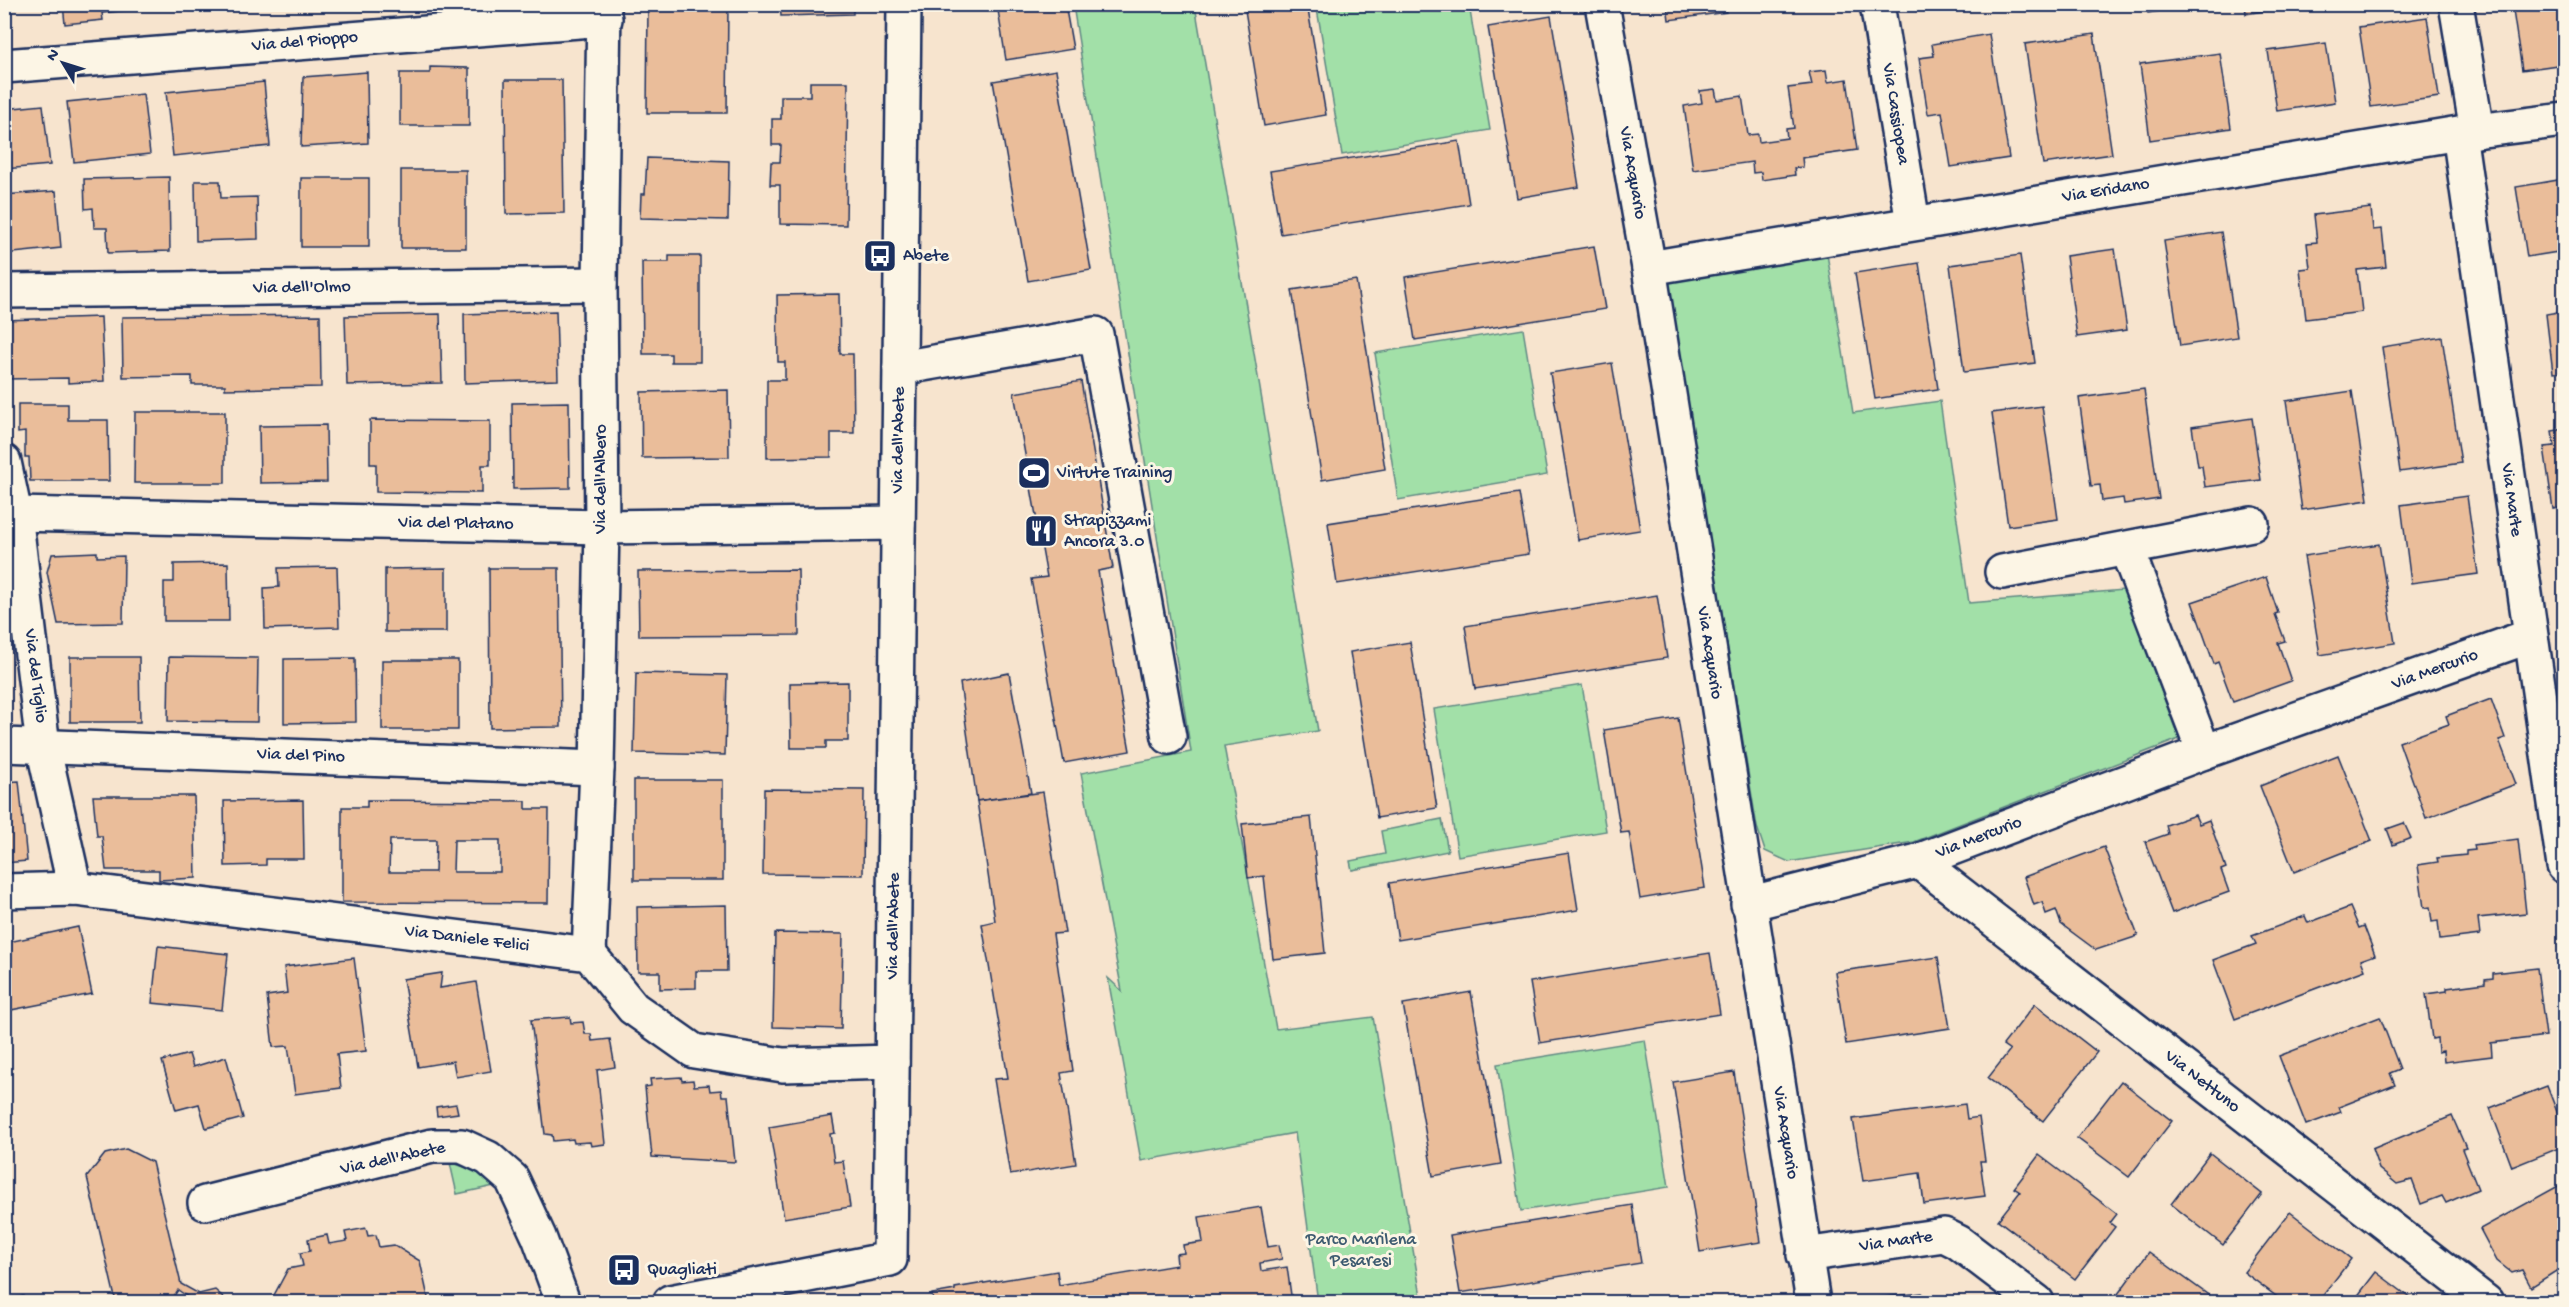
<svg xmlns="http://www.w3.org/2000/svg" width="2569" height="1307" viewBox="0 0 2569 1307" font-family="'Gochi Hand',sans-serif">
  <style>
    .green { fill: #a2e0a8; stroke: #5e8883; stroke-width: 1.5 }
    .building { fill: #eabd9a; stroke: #1b2f5e; stroke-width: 1.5; fill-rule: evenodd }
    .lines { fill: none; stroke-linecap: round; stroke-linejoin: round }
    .street-casing { stroke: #1b2f5e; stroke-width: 38 }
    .street { stroke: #fcf5e5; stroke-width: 33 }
    .labels { text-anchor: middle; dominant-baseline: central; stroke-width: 6; stroke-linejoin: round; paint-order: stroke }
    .street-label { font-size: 18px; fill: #1b2f5e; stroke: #fcf5e5 }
    .poi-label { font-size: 18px; fill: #1b2f5e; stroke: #fcf5e5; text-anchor: start }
    .park-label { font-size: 18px; fill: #3d5b70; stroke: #fcf5e5 }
  </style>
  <rect width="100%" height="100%" fill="#f7e4ce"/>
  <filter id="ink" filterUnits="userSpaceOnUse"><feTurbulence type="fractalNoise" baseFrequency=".0167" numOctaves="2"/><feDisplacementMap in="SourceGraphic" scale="12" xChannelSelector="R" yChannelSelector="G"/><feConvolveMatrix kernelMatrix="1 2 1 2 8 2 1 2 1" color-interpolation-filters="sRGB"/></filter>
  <g filter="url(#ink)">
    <!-- green -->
    <g class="green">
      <path d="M1342,4L1469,5L1490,130L1342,155L1317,9Z"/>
      <path d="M1073,5H1195L1318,731L1224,746L1276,1029L1373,1017L1422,1302H1318L1295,1133L1141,1161L1108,978L1122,991L1081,773L1191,752Z"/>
      <path d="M1827,254L1853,413L1940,401L1969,603L2124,590L2179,739L1914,842L1789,862L1765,851L1757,827L1667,279Z"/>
      <path d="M1523,329L1547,475L1398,500L1375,353Z"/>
      <path d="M1582,685L1606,831L1458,856L1434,709Z"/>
      <path d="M1442,819L1448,851L1352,870L1350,861L1385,854L1381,831Z"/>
      <path d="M1645,1040L1669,1187L1521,1211L1497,1064Z"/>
      <path d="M450,1163C468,1167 482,1172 494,1186L457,1194Z"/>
    </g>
    <!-- building -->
    <g class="building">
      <path d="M63,4H156V7L102,13L103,20L65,24Z"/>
      <path d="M648,4H728L727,113H647Z"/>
      <path d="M780,4H853V14L781,16Z"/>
      <path d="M997,4H1065L1073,49L1006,60Z"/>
      <path d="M1244,4H1307L1326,115L1264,126Z"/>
      <path d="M1667,4H1725L1726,12L1669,20Z"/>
      <path d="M2147,4H2181L2182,8L2148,13Z"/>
      <path d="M2245,4H2305L2246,14Z"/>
      <path d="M2512,4H2564V64L2522,70Z"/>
      <path d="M1551,16L1579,187L1517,198L1488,27Z"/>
      <path d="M2427,17L2439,97L2371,107L2359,27Z"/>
      <path d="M1989,34L2009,158L1951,167L1942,112L1928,114L1919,58L1934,56L1932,44Z"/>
      <path d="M2094,34L2112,154L2043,164L2025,44Z"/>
      <path d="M2326,43L2335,102L2277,111L2268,51Z"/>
      <path d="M2220,53L2231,128L2150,140L2140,64Z"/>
      <path d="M430,67L469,68V126H400V73H430Z"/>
      <path d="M1056,70L1091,270L1028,281L993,81Z"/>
      <path d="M1826,70L1828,82L1847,79L1857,150L1802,158L1803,167L1794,168L1795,175L1762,180L1761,172L1753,173L1752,162L1693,170L1684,106L1702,103L1700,91L1715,89L1717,100L1742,96L1748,135L1758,134L1759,142L1787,138L1786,129L1794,128L1788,88L1812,85L1809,72Z"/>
      <path d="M367,72L368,143L301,147L303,77Z"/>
      <path d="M505,80H562L564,213L506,214Z"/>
      <path d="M264,82L270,146L173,156L166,92Z"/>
      <path d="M810,82H848L846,225L780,224V185H770L771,162H780L781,145H772V119H781V96H810Z"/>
      <path d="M143,94L150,154L74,162L67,102Z"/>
      <path d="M43,105L50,165L4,169V109Z"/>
      <path d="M1459,141L1469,204L1281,234L1270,171Z"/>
      <path d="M647,158L729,161L728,220L640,218L641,194H645Z"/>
      <rect x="401" y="170" width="65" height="78"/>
      <path d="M169,177L170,251L108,253L107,228H94L93,208L85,209L84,179Z"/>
      <rect x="301" y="178" width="68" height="69"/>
      <path d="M2564,179V251L2527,257L2516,187Z"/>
      <path d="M195,181H220L221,198L257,197L258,239L196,241Z"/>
      <path d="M56,191L61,248L4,254V195Z"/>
      <path d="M2371,208L2373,230L2382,229L2386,267L2357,270L2362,312L2306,319L2300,269L2310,268L2307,243L2317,242L2314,215Z"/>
      <path d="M2221,232L2237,337L2180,346L2164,241Z"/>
      <path d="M1594,246L1605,309L1415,340L1405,277Z"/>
      <path d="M2115,249L2127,330L2077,337L2066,256Z"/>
      <path d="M2020,255L2035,363L1964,372L1950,265Z"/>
      <path d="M669,256H700V362H671V354H643L642,262H669Z"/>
      <path d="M1919,263L1938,389L1875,399L1855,273Z"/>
      <path d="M1356,280L1385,469L1322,480L1292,290Z"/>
      <path d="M839,294L840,354H853L854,433H831V457L767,458V380H785V362H778L777,295Z"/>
      <path d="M556,311L558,380L465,383L464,314Z"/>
      <path d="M2564,311V372L2553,373L2546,314Z"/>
      <path d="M440,314L442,383L347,385L345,316Z"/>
      <path d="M320,315L321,387L225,389V385H192V376L123,377L122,317Z"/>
      <path d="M101,317L104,381L68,383V378L5,379L4,320Z"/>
      <path d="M2442,337L2461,463L2400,472L2382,347Z"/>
      <path d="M1612,363L1640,530L1578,540L1550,373Z"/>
      <path d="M1081,381L1113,568L1098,571L1130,751L1064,763L1031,579L1047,577L1014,393Z"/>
      <path d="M2144,389L2159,499L2124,504L2123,498L2102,501L2100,485L2091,486L2079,398Z"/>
      <path d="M728,390L729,457L642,458L641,392Z"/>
      <path d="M2352,391L2368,500L2302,510L2286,401Z"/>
      <path d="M569,402L570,488L513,489L512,403Z"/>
      <path d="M18,404H68V420H108L109,481H30L29,457H25V432L18,433Z"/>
      <path d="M2042,406L2058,519L2008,526L1992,413Z"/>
      <path d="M135,412H225V483H134Z"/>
      <path d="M2252,418L2261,480L2205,487L2202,466H2198L2192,427Z"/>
      <path d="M370,420L490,421V465H482V493L376,492V464H370Z"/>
      <path d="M326,425L327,482L260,483L259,426Z"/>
      <path d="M2564,429V517L2563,507L2553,509L2544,447L2554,446L2552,431Z"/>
      <path d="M1519,493L1529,554L1337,584L1328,523Z"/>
      <path d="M2467,496L2478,574L2411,583L2401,505Z"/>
      <path d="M2379,544L2395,643L2320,655L2304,556Z"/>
      <path d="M97,552V557L124,556L123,623L58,624L47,572L52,554Z"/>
      <path d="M2564,555V585L2560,556Z"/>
      <path d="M228,563L229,621H164V582H174V564Z"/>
      <path d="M337,567L339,627L265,629L264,588L279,587L278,568Z"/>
      <path d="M446,568V632H385V569Z"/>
      <path d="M489,568H559L561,727L490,728Z"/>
      <path d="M798,570L799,635L639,636L638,571Z"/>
      <path d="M2266,577L2278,613L2275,614L2285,641L2278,643L2291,681L2233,702L2218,662L2214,664L2192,602Z"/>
      <path d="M1657,595L1667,658L1475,689L1465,626Z"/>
      <path d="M1410,642L1437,808L1377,818L1350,652Z"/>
      <path d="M70,657H139L140,722H70Z"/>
      <path d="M169,657L258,658L257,722L168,721Z"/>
      <path d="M355,658L356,722L284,723V659Z"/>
      <rect x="382" y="660" width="76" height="70"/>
      <path d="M636,673L727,675L725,755L634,753Z"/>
      <path d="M1009,673L1031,793L977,801L960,683Z"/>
      <path d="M848,682V741H826V748H791L790,683Z"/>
      <path d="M2491,699L2505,738L2499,740L2516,784L2426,818L2399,742L2449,724L2446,716Z"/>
      <path d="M1678,718L1705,888L1640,899L1629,832L1621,833L1604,730Z"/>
      <path d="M2338,755L2372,841L2294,872L2260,786Z"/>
      <rect x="634" y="780" width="89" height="100"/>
      <path d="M19,781L27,861L4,863V782Z"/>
      <path d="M764,789L864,790L863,875L763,874Z"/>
      <path d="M1043,792L1065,933L1053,934L1073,1071L1061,1073L1076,1164L1010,1175L994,1079L1008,1078L982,924L995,921L977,801Z"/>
      <path d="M93,796H194L196,878L159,880V870H106L102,836H97Z"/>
      <path d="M303,800L304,859H266V865L225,866L224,801Z"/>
      <path d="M367,800L526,801V809H549L548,903L342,902V807H367ZM390,840H436L435,872H389ZM454,840H500V872H453Z"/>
      <path d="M2195,815L2199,824L2209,820L2226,868L2221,870L2229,892L2172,913L2145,842L2168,834L2166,825Z"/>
      <path d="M1311,817L1325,953L1273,959L1264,876L1248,878L1242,824Z"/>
      <path d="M2404,823L2411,838L2393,845L2387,829Z"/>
      <path d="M2518,839L2526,913L2478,918L2480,935L2440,940L2438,921L2432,922L2430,907L2424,908L2418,865L2438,862L2437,858L2466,855V851L2475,850L2474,845Z"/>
      <path d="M2104,847L2138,936L2096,950L2061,924L2056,910L2046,914L2042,902L2034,905L2024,877Z"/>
      <path d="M1569,853L1578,910L1398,940L1389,883Z"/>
      <path d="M726,905L727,971H696V988L660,989V972H638L637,907Z"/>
      <path d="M2350,907L2359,928L2364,926L2375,955L2361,960L2365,970L2235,1019L2213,960L2256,944L2252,936L2305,916L2308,923Z"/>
      <path d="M78,927L92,994L6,1011L4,943Z"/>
      <path d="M775,933L843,934L841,1029L773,1027Z"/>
      <path d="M158,946L228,954L222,1010L152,1003Z"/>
      <path d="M1710,953L1720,1014L1540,1043L1530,982Z"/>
      <path d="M1938,957L1950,1028L1846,1044L1835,972Z"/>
      <path d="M354,958L366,1051L337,1054L341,1088L295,1094L288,1046L273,1047L267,996L287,993L284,967Z"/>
      <path d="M2537,968L2546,1036L2491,1043L2492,1056L2444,1062L2443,1051L2438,1052L2437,1038L2432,1039L2426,994L2447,991V988L2485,983V979L2493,978V973Z"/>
      <path d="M442,973L440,988L476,982L491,1071L456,1077L453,1061L418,1067L403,979Z"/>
      <path d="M1471,992L1501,1164L1433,1176L1403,1004Z"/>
      <path d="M2035,1004L2097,1052L2043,1121L1988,1078L2010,1050L2003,1045Z"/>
      <path d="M570,1017L571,1023L583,1022L585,1034H591L592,1041L610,1039L615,1067L597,1070L605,1144L591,1146L590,1142L574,1143L573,1139L553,1141L552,1135L545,1134L531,1020Z"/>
      <path d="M2380,1017L2400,1069L2390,1073L2395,1085L2339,1107L2341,1112L2306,1125L2279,1056Z"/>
      <path d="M189,1054L193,1067L226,1057L243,1118L206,1128L199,1104L176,1110L162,1061Z"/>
      <path d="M1734,1072L1761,1242L1700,1252L1673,1082Z"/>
      <path d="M681,1077L682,1081L693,1080L694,1086L709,1085L710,1091L721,1090L722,1096H728L735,1162L652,1157L645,1087L651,1086L650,1079Z"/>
      <path d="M2121,1081L2172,1121L2129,1177L2077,1138Z"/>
      <path d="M2547,1086L2564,1130V1146L2512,1167L2490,1108Z"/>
      <path d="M456,1104L458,1113L437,1116L436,1107Z"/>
      <path d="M1965,1104L1967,1119L1979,1117L1985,1161H1980L1985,1196L1924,1204L1920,1173L1863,1181L1853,1119Z"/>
      <path d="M832,1116L835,1133L830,1134L834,1162L843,1161L850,1207L784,1218L769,1127Z"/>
      <path d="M2452,1116L2466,1148L2462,1149L2478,1189L2446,1203L2442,1196L2421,1204L2412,1180L2397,1184L2379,1169L2372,1149Z"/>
      <path d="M126,1149L152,1162L181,1284L199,1294L215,1290L229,1302H195L178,1290L170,1302H116L87,1177L105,1154Z"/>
      <path d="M2210,1153L2262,1194L2223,1245L2171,1204Z"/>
      <path d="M2039,1155L2117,1214L2110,1223L2115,1227L2075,1279L1998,1220L2020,1192L2014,1188Z"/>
      <path d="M2560,1185L2564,1193V1266L2531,1287L2522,1270L2512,1273L2497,1261L2480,1229Z"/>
      <path d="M1632,1205L1641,1263L1460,1293L1450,1235Z"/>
      <path d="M1261,1207L1268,1247L1279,1245L1282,1259L1260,1263L1261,1271L1287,1267L1292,1302H933L932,1294L955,1290V1288L1057,1271L1059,1285L1177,1265L1176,1254L1184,1253L1183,1245L1203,1242L1199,1217Z"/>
      <path d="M2290,1212L2351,1259L2318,1302H2284L2244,1272Z"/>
      <path d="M366,1228L368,1236L376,1235L379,1247L394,1245L420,1261L429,1302H275L273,1297L288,1269L303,1266L300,1253L310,1251L308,1239L327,1235L329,1244L347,1241L345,1232Z"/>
      <path d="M2149,1252L2218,1302H2112Z"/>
      <path d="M2376,1272L2416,1302H2353Z"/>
      <path d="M1922,1293L1923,1302H1875L1874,1298Z"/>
      <path d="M23,1296L25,1302H4V1300Z"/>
      <path d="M1777,1297V1302H1745Z"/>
    </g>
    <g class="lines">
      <defs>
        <g id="street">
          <path d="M1602,4L1649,268L1813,1302"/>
          <path d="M1877,4L1913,223"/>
          <path d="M2456,4L2477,131"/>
          <path d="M4,66L605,19"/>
          <path d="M2459,133L2564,866"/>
          <path d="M1649,268L2459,133L2564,120"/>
          <path d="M4,291L600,284"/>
          <path d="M900,368L1096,334L1169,737"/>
          <path d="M4,462L15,514L43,746L75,889"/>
          <path d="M15,514L602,527L898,523"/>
          <path d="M2127,550L2204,752"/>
          <path d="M2002,572L2252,524"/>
          <path d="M4,745L597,768"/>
          <path d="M1918,861L2486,1302"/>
          <path d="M4,891L75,889L589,954L633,1008L694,1051L783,1065L892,1062"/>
          <path d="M1748,904L1918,861L2204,752L2530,636"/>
          <path d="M589,954L597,768L602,527L600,284L604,4"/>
          <path d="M205,1203L432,1146H462L488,1158L512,1179L539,1237L563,1302"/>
          <path d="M1804,1255L1944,1235L1958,1242L2037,1302"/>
          <path d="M670,1302L890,1259L904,4"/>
        </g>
      </defs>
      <!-- street casing -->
      <use href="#street" class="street-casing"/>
      <!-- street -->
      <use href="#street" class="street"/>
    </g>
  </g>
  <!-- icons -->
  <defs>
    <symbol id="bus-square" viewBox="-11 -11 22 22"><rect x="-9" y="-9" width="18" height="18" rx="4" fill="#1b2f5e" stroke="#fcf5e5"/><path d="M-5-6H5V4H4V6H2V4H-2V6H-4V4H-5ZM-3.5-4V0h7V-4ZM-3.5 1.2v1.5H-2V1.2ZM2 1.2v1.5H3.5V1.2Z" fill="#fff"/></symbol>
    <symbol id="stadium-square" viewBox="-11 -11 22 22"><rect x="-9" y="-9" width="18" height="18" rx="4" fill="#1b2f5e" stroke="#fcf5e5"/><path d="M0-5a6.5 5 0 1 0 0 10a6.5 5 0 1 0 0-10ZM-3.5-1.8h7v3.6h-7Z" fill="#fff"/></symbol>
    <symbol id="restaurant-square" viewBox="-11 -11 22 22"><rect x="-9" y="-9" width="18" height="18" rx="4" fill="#1b2f5e" stroke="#fcf5e5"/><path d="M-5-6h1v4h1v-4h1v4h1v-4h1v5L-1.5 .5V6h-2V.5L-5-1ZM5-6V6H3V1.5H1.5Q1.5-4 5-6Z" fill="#fff"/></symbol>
  </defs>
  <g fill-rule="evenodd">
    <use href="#bus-square" x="861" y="237" width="38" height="38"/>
    <use href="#stadium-square" x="1015" y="454" width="38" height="38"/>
    <use href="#restaurant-square" x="1022" y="512" width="38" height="38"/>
    <use href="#bus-square" x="605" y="1251" width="38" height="38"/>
  </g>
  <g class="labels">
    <!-- street labels -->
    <g class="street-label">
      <text transform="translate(305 42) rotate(-5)">Via del Pioppo</text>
      <text transform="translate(1895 114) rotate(81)">Via Cassiopea</text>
      <text transform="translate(1632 173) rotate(80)">Via Acquario</text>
      <text transform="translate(2106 191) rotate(-9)">Via Eridano</text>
      <text transform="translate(302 288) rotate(-1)">Via dell'Olmo</text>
      <text transform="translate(899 440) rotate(-89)">Via dell'Abete</text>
      <text transform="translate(601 479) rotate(-90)">Via dell'Albero</text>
      <text transform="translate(2511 500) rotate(82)">Via Marte</text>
      <text transform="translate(456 524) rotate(1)">Via del Platano</text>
      <text transform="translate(1709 653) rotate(81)">Via Acquario</text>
      <text transform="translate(2435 670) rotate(-20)">Via Mercurio</text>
      <text transform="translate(35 676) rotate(83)">Via del Tiglio</text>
      <text transform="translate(301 756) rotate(2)">Via del Pino</text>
      <text transform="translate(1979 838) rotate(-21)">Via Mercurio</text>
      <text transform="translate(894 926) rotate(-89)">Via dell'Abete</text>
      <text transform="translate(467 939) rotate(7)">Via Daniele Felici</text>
      <text transform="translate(2202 1082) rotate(38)">Via Nettuno</text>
      <text transform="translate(1785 1133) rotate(81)">Via Acquario</text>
      <text transform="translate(393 1159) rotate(-12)">Via dell'Abete</text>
      <text transform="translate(1896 1242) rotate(-8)">Via Marte</text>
    </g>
    <!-- poi labels -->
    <g class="poi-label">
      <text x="903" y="256">Abete</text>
      <text x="1057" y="473">Virtute Training</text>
      <text x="1064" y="521">Strapizzami<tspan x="1064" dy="21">Ancora 3.0</tspan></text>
      <text x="647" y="1270">Quagliati</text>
    </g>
    <!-- park labels -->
    <g class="park-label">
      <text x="1361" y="1240">Parco Marilena<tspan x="1361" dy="21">Pesaresi</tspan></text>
    </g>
  </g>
  <!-- margin -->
  <rect width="2569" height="1307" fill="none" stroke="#fcf5e5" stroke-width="24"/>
  <rect x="12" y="12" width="2545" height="1283" fill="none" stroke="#1b2f5e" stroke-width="2" filter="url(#ink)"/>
  <!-- north arrow -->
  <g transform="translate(63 63) rotate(308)" stroke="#fcf5e5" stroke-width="4.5" paint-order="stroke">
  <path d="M0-4.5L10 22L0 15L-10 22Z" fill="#1b2f5e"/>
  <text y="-9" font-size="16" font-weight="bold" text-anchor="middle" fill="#1b2f5e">N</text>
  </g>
</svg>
